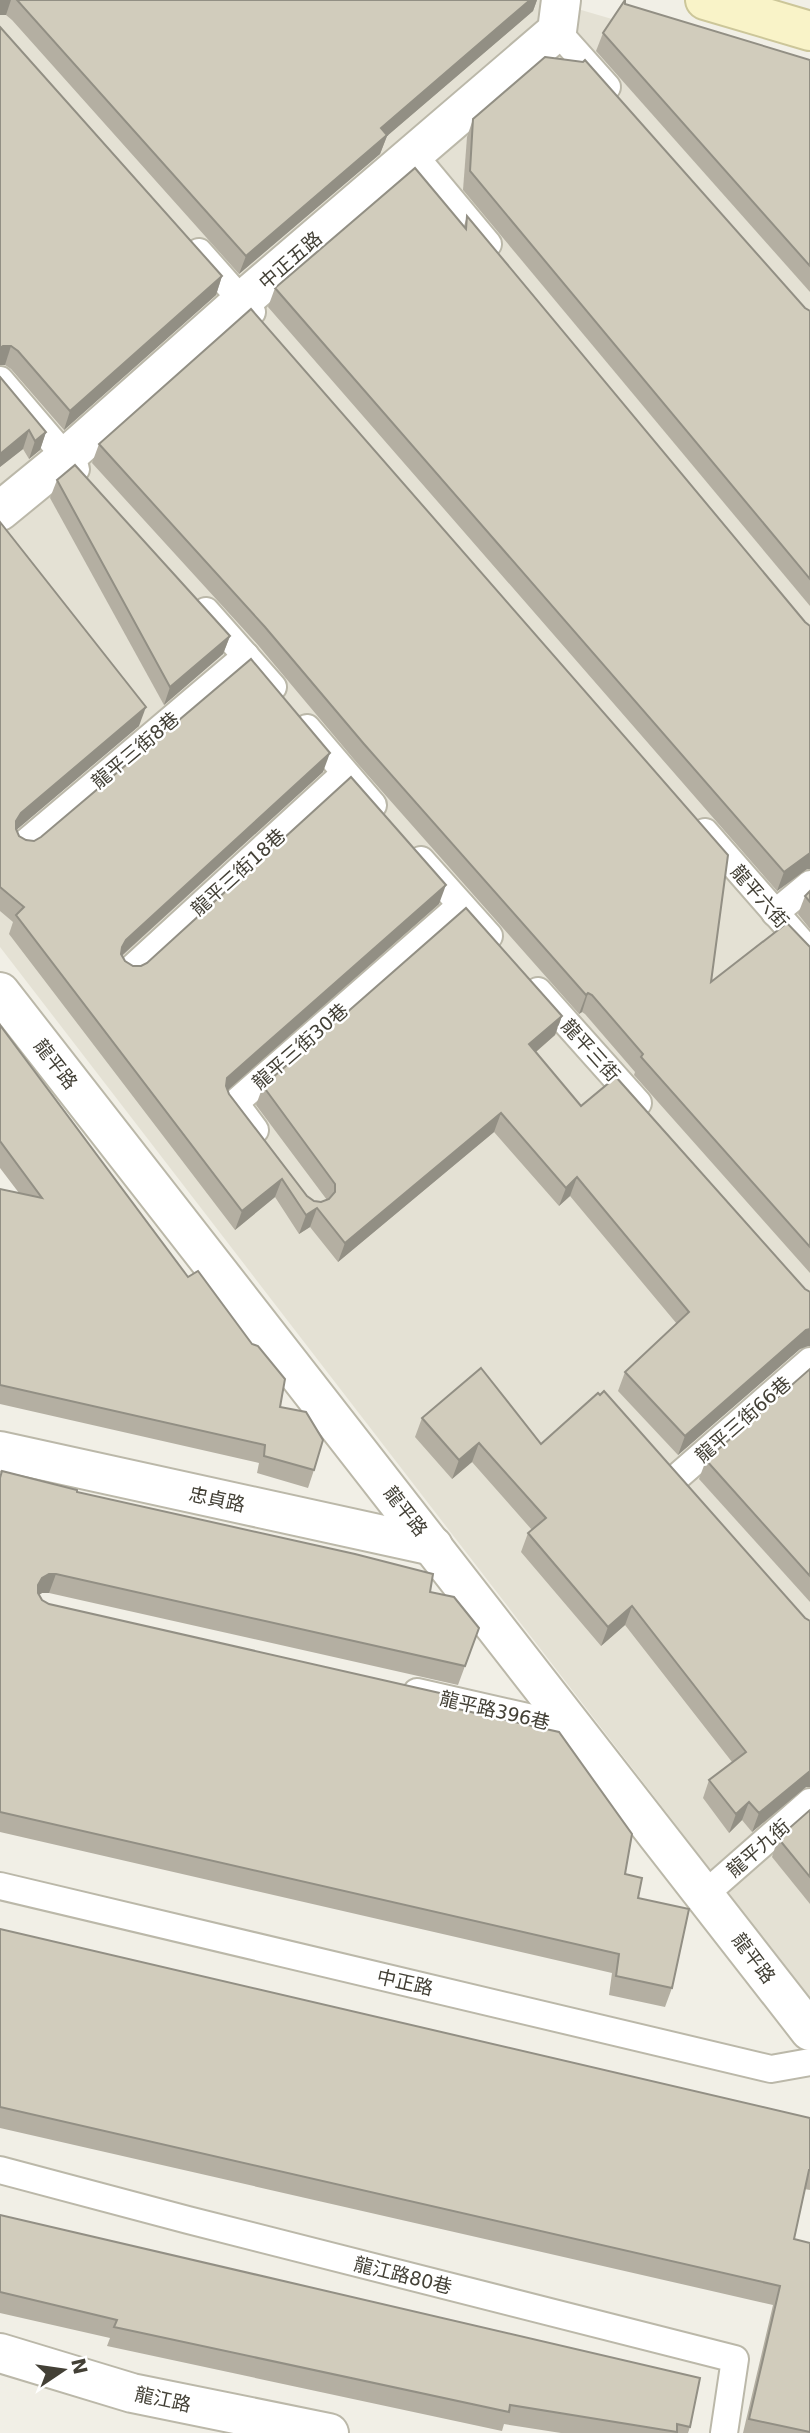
<svg xmlns="http://www.w3.org/2000/svg" width="810" height="2433" viewBox="0 0 810 2433" font-family="'DejaVu Sans','Noto Sans TC',sans-serif">
  <style>
    .residential { fill: #e4e1d4 }
    .lines { fill: none; stroke-linecap: round; stroke-linejoin: round }
    .lane-casing { stroke: #bbb8a9; stroke-width: 30 }
    .street-casing { stroke: #bbb8a9; stroke-width: 42 }
    .secondary-casing { stroke: #ccc699; stroke-width: 42 }
    .lane { stroke: #fff; stroke-width: 26 }
    .street { stroke: #fff; stroke-width: 38 }
    .secondary { stroke: #f9f3c8; stroke-width: 38 }
    .wall { fill: #b4afa2 }
    .shaded-wall { fill: #928f84 }
    .building { fill: #d1ccbc; stroke: #928f84; stroke-width: 2 }
    .labels { text-anchor: middle; dominant-baseline: central; stroke-width: 5; stroke-linejoin: round; paint-order: stroke }
    .street-label { font-size: 19px; fill: #434036; stroke: #fff }
  </style>
  <rect width="100%" height="100%" fill="#f1efe6"/>
  <!-- residential -->
  <path class="residential" d="M0,0H547L810,77V1999L0,947Z"/>
  <g class="lines">
    <defs>
      <g id="lane">
        <path d="M557,31L607,87"/>
        <path d="M413,154L488,244"/>
        <path d="M199,252L252,312"/>
        <path d="M0,380L76,469"/>
        <path d="M206,611L273,687"/>
        <path d="M307,728L373,805"/>
        <path d="M705,832L810,952"/>
        <path d="M24,844L246,656"/>
        <path d="M421,860L489,936"/>
        <path d="M775,913L810,884"/>
        <path d="M130,970L345,773"/>
        <path d="M538,991L638,1103"/>
        <path d="M255,1130L235,1103L461,905"/>
        <path d="M677,1477L810,1361"/>
        <path d="M417,1692L576,1728"/>
        <path d="M0,1886L771,2069L810,2062"/>
        <path d="M705,1894L810,1802"/>
        <path d="M0,2170L188,2220L735,2359L724,2433"/>
      </g>
      <g id="street">
        <path d="M0,511L66,457L242,301L557,31L561,0"/>
        <path d="M0,992L810,2031"/>
        <path d="M0,1451L433,1546"/>
        <path d="M0,2353L132,2393L329,2433"/>
      </g>
      <path id="secondary" d="M705,0L810,31"/>
    </defs>
    <!-- lane casing -->
    <use href="#lane" class="lane-casing"/>
    <!-- street casing -->
    <use href="#street" class="street-casing"/>
    <!-- secondary casing -->
    <use href="#secondary" class="secondary-casing"/>
    <!-- lane -->
    <use href="#lane" class="lane"/>
    <!-- street -->
    <use href="#street" class="street"/>
    <!-- secondary -->
    <use href="#secondary" class="secondary"/>
  </g>
  <!-- wall -->
  <g class="wall">
    <path d="M0,0H537L533,11L387,136L380,154L239,274L12,20L6,15Z"/>
    <path d="M625,4L810,60V292L596,51L603,33Z"/>
    <path d="M0,27L222,276L216,295L64,430L11,369L5,365H0Z"/>
    <path d="M473,119L810,311V606L463,190L467,137Z"/>
    <path d="M467,216L805,622L807,869L777,891L268,307L275,288L464,226Z"/>
    <path d="M0,377L46,432L40,450L29,459L23,449L0,467Z"/>
    <path d="M99,444L711,982L810,947V1273L634,1075L635,1072L585,1014L582,1012L579,1014L357,763L258,645L92,463Z"/>
    <path d="M57,480L230,636L223,654L164,705L50,498Z"/>
    <path d="M0,522L139,726L16,830L19,836L26,840L34,841L323,772L122,956L125,961L133,966H141L439,904L228,1090L229,1094L307,1196L314,1201L321,1202L327,1200L256,1105L263,1086L562,1016L555,1035L536,1052L581,1106L808,1346L800,1349L678,1455L618,1391L625,1372L677,1324L570,1196L559,1206L494,1132L338,1262L310,1227L299,1234L275,1197L235,1230L9,934L13,922L0,911Z"/>
    <path d="M810,891V929L798,914L805,896Z"/>
    <path d="M0,1025L280,1407L314,1470L308,1488L257,1473L259,1463L0,1404V1189L19,1193L0,1168Z"/>
    <path d="M810,1369V1602L699,1479L706,1460Z"/>
    <path d="M422,1418L541,1444L805,1618L806,1787L752,1832L742,1820L729,1833L703,1798L709,1780L732,1762L625,1625L601,1646L521,1552L528,1533L532,1530L472,1462L452,1479L415,1437Z"/>
    <path d="M2,1471L430,1592L479,1628L458,1685L49,1593H42L39,1595L42,1600L49,1604L449,1707L625,1874L638,1898L672,1988L665,2007L609,1995L612,1973L0,1832V1475Z"/>
    <path d="M810,1810V1904L772,1857L778,1838Z"/>
    <path d="M0,1929L810,2118V2190L804,2189L794,2239L810,2243V2433H743L773,2305L0,2128Z"/>
    <path d="M0,2215L690,2427L688,2433H561L504,2424L502,2431L107,2346L110,2338L0,2313Z"/>
  </g>
  <!-- shaded-wall -->
  <g class="shaded-wall">
    <path d="M0,0H11L6,15H0Z"/>
    <path d="M530,0H537L533,11L387,136L380,154L239,274L246,256L381,128Z"/>
    <path d="M222,276L216,295L64,430L70,411Z"/>
    <path d="M3,346H11L5,365H0V348Z"/>
    <path d="M29,430L23,449L0,467V454Z"/>
    <path d="M46,432L40,450L29,459L35,441Z"/>
    <path d="M230,636L223,654L164,705L170,687Z"/>
    <path d="M146,707L139,726L14,832L16,821L21,813Z"/>
    <path d="M330,753L323,772L119,958L122,947L126,940Z"/>
    <path d="M810,853V869H807L777,891L784,872Z"/>
    <path d="M446,885L439,904L220,1097L227,1078Z"/>
    <path d="M588,993L582,1012L579,1014L586,995Z"/>
    <path d="M562,1016L555,1035L523,1063L529,1044Z"/>
    <path d="M501,1113L494,1132L338,1262L345,1243Z"/>
    <path d="M577,1177L570,1196L559,1206L566,1188Z"/>
    <path d="M282,1179L275,1197L235,1230L242,1211Z"/>
    <path d="M317,1208L310,1227L299,1234L306,1215Z"/>
    <path d="M810,1329V1346H808L800,1349L678,1455L685,1436L806,1330Z"/>
    <path d="M479,1443L472,1462L452,1479L459,1460Z"/>
    <path d="M49,1574H56L49,1593H42L35,1597L38,1585L42,1578Z"/>
    <path d="M632,1606L625,1625L601,1646L608,1627Z"/>
    <path d="M810,1771V1787H806L752,1832L759,1813Z"/>
    <path d="M749,1802L742,1820L729,1833L736,1814Z"/>
  </g>
  <!-- building -->
  <g class="building">
    <path d="M17,0H530L381,128L387,135L246,256Z"/>
    <path d="M625,0V4L810,60V266L603,33Z"/>
    <path d="M0,27L222,276L70,411L18,351L11,346H3L0,348Z"/>
    <path d="M545,57L583,62L585,60L805,308L810,311V579L470,171L473,119Z"/>
    <path d="M415,168L466,229L467,216L805,622L810,626V853L784,872L275,288Z"/>
    <path d="M251,309L728,855L711,982L787,923L810,947V1247L641,1057L643,1054L592,995L588,993L586,995L364,744L265,627L99,444Z"/>
    <path d="M0,377L46,432L35,441L29,430L0,454Z"/>
    <path d="M75,465L230,636L170,687L57,480Z"/>
    <path d="M0,522L146,707L21,813L16,821V829L19,836L26,840L34,841L41,837L251,659L330,753L126,940L122,947L121,954L125,961L133,966H141L147,963L351,777L446,885L227,1078L226,1086L229,1094L307,1196L314,1201L321,1202L329,1199L335,1192V1184L263,1086L466,908L562,1016L529,1044L581,1106L616,1077L805,1289L810,1292V1329L806,1330L685,1436L625,1372L689,1312L577,1177L566,1188L501,1113L345,1243L317,1208L306,1215L282,1179L242,1211L16,915L24,907L0,887Z"/>
    <path d="M810,891V902L805,896Z"/>
    <path d="M0,1025L188,1277L198,1271L252,1344L258,1346L285,1379L280,1407L306,1412L323,1440L314,1470L264,1456L265,1445L0,1385V1189L42,1198L0,1141Z"/>
    <path d="M481,1368L541,1444L598,1393L600,1395L604,1391L805,1618L810,1621V1771L759,1813L749,1802L736,1814L709,1780L746,1752L632,1606L608,1627L528,1533L546,1518L479,1443L459,1460L422,1418Z"/>
    <path d="M810,1369V1576L706,1460Z"/>
    <path d="M2,1471L77,1490V1492L355,1554L433,1574L430,1592L454,1597L479,1628L465,1666L56,1574H49L42,1578L38,1585V1593L42,1600L49,1604L453,1696L449,1707L559,1732L632,1834L625,1874L642,1878L638,1898L689,1909L672,1988L616,1976L619,1954L0,1812V1478Z"/>
    <path d="M810,1810V1877L778,1838Z"/>
    <path d="M0,1929L810,2118V2170H809L794,2239L810,2243V2432L749,2419L780,2286L0,2107Z"/>
    <path d="M0,2215L700,2378L690,2427L677,2424V2432L510,2405L509,2412L114,2327L117,2320L0,2292Z"/>
  </g>
  <g class="labels">
    <!-- street labels -->
    <g class="street-label">
      <text transform="translate(290 260) rotate(-41)">中正五路</text>
      <text transform="translate(135 750) rotate(-40)">龍平三街8巷</text>
      <text transform="translate(238 872) rotate(-42)">龍平三街18巷</text>
      <text transform="translate(760 896) rotate(49)">龍平六街</text>
      <text transform="translate(300 1046) rotate(-41)">龍平三街30巷</text>
      <text transform="translate(591 1050) rotate(48)">龍平三街</text>
      <text transform="translate(56 1064) rotate(52)">龍平路</text>
      <text transform="translate(743 1419) rotate(-41)">龍平三街66巷</text>
      <text transform="translate(217 1499) rotate(12)">忠貞路</text>
      <text transform="translate(406 1511) rotate(52)">龍平路</text>
      <text transform="translate(495 1710) rotate(13)">龍平路396巷</text>
      <text transform="translate(758 1848) rotate(-41)">龍平九街</text>
      <text transform="translate(754 1958) rotate(53)">龍平路</text>
      <text transform="translate(405 1982) rotate(13)">中正路</text>
      <text transform="translate(403 2275) rotate(14)">龍江路80巷</text>
      <text transform="translate(163 2399) rotate(12)">龍江路</text>
    </g>
  </g>
  <!-- north arrow -->
  <g transform="translate(63 2370) rotate(77)" stroke="#ffffff" stroke-width="5" paint-order="stroke">
  <path d="M0-5L12 26L0 18L-12 26Z" fill="#434036"/>
  <text y="-10" font-size="19" font-weight="bold" text-anchor="middle" fill="#434036">N</text>
  </g>
</svg>
